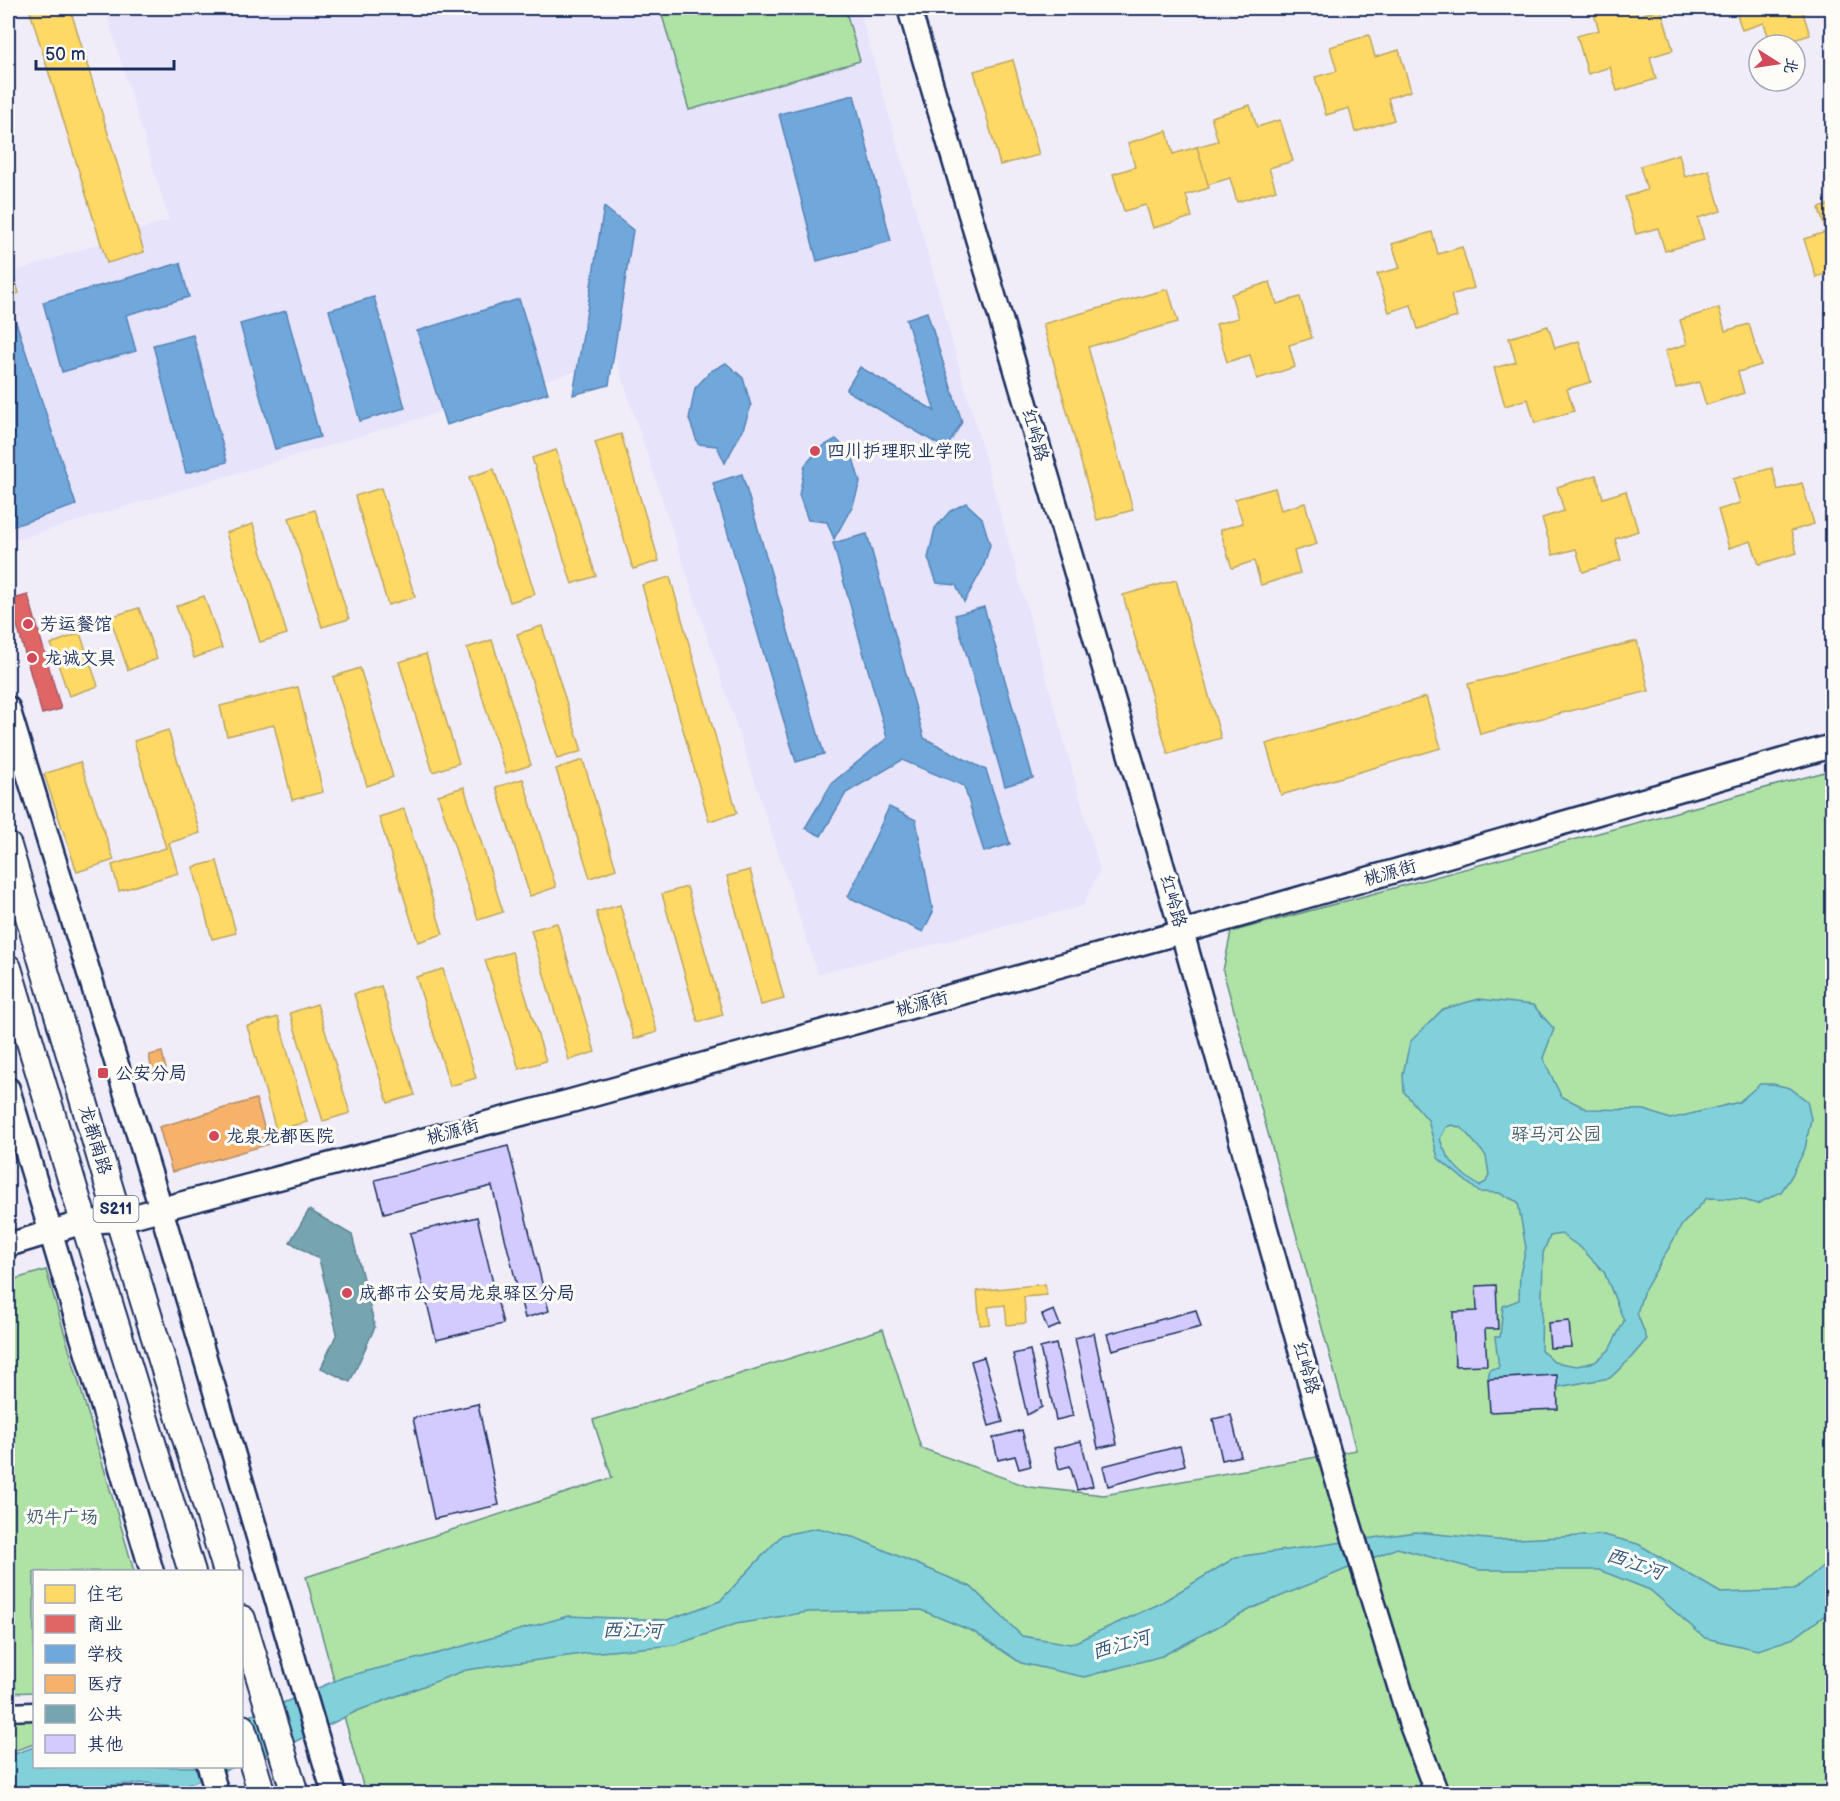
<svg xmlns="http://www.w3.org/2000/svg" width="1840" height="1801" viewBox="0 0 1840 1801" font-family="'Balsamiq Sans','LXGW WenKai TC',sans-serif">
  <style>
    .built { fill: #e7e3fa }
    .green { fill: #aee3a5; stroke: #648982; stroke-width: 1.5 }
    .water { fill: #81d1db; stroke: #5890a9; stroke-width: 1.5; fill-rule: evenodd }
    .homes { fill: #ffd966; stroke: #bba664; stroke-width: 1.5 }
    .shops { fill: #e06666; stroke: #a55664; stroke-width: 1.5 }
    .schools { fill: #6fa8dc; stroke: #5684b6; stroke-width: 1.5 }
    .health { fill: #f6b26b; stroke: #b48b67; stroke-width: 1.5 }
    .public { fill: #76a5af; stroke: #5b8297; stroke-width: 1.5 }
    .building { fill: #d3cbfe; stroke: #1b2f5e; stroke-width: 1.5 }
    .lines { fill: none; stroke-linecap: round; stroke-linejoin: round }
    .street-casing { stroke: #1b2f5e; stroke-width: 21 }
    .secondary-casing { stroke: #1b2f5e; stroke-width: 27 }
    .primary-casing { stroke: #1b2f5e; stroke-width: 30 }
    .street { stroke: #fdfcf7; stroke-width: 16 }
    .secondary { stroke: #fdfcf7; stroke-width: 22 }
    .primary { stroke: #fdfcf7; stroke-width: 26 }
    .poi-dot { fill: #d1495b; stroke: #fdfcf7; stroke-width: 2 }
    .labels { text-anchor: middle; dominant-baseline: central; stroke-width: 6; stroke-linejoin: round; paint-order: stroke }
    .shield { fill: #fdfcf7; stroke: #5f6c8c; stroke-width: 1.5 }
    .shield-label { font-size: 16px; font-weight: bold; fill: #1b2f5e }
    .street-label { font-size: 18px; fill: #1b2f5e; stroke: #fdfcf7 }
    .poi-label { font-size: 18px; fill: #1b2f5e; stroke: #fdfcf7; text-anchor: start }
    .park-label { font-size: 18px; fill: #405c70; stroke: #fdfcf7 }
    .water-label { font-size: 20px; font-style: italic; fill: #34587d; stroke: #fdfcf7 }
  </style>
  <rect width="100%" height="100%" fill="#f0edf9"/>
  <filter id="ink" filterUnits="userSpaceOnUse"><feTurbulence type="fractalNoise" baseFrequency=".0167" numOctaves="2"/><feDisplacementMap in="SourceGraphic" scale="12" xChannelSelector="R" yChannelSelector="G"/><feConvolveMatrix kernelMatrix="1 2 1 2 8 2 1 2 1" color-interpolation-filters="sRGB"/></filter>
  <g filter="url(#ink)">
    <!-- built -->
    <path class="built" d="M105,8H859L1100,870L1083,906L818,974L616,359L8,542V274L169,220Z"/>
    <!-- green -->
    <g class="green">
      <path d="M660,8H845L860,61L689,110Z"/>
      <path d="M1832,770V1793H365L306,1577L612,1478L593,1420L883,1329L921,1448L1029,1487L1104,1495L1356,1450L1223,971L1231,932Z"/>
      <path d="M46,1270L134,1571L34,1572V1692L8,1693V1281Z"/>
      <path d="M8,1719H34V1744L8,1753Z"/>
    </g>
    <!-- water -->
    <g class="water">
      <path d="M1479,999L1533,1005L1554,1029L1543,1058L1561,1096L1587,1109L1645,1110L1670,1119L1739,1102L1760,1084H1773L1790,1088L1807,1101L1811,1119L1805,1149L1791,1177L1781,1192L1757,1204L1741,1199L1707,1198L1682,1225L1643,1293L1637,1313L1647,1339L1628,1361L1610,1378L1557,1387L1556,1375L1488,1379L1490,1369L1499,1368L1495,1337H1500L1503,1306L1519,1300L1520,1274L1526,1248L1518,1202L1499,1193L1479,1192L1438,1158L1428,1120L1404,1092L1403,1074L1410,1042L1443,1009ZM1452,1125L1462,1128L1486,1156L1489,1175L1486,1182L1479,1186C1460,1173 1447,1161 1440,1139L1446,1127ZM1561,1234L1581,1248L1604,1272L1624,1321L1609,1350L1595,1362L1577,1366L1554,1362L1541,1350L1543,1253L1550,1236Z"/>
      <path d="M818,1528L856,1538L971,1587L1022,1636L1071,1644L1159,1604L1236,1557L1416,1532L1497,1540L1604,1535L1638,1544L1721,1593L1794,1590L1832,1558V1610L1794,1638L1758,1650L1705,1638L1650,1590L1599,1570H1479L1397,1548L1255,1607L1162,1656L1084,1677L1021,1663L974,1632L921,1610L808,1612L736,1624L675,1645L589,1653L466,1670L357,1711L280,1749L242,1764V1718L264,1711L344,1677L439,1653L568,1616L667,1620L720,1601L782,1535Z"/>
      <path d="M34,1747V1766L234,1767L182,1787L148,1783L60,1788L46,1793L8,1794V1756Z"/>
    </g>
    <!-- homes -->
    <g class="homes">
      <path d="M29,8H70L144,252L107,263Z"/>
      <path d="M1592,8H1635L1637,16L1661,9L1673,50L1650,57L1656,79L1617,91L1610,67L1588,74L1577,36L1599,30Z"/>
      <path d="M1735,8H1823L1803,13L1810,35L1777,45H1771L1764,23L1742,30Z"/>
      <path d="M1369,35L1375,57L1399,50L1411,91L1388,98L1394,120L1355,132L1349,108L1326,115L1315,77L1337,71L1330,47Z"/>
      <path d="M1013,60L1039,155L1000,165L974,71Z"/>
      <path d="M1250,105L1257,127L1280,120L1293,161L1269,168L1276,190L1237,202L1230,178L1207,185L1196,147L1218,141L1211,117Z"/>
      <path d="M1167,131L1173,154L1197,147L1209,188L1186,195L1192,217L1153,228L1146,205L1124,211L1113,174L1135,167L1128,143Z"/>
      <path d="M1679,154L1685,177L1709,170L1721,211L1698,218L1704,240L1665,251L1658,228L1636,234L1625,197L1647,190L1640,166Z"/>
      <path d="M1832,204V272L1816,277L1804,239L1826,232L1819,208Z"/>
      <path d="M1432,232L1438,254L1462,247L1474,288L1451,295L1457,317L1418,329L1411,305L1389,312L1377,274L1400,268L1392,244Z"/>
      <path d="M8,258L19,293L8,297Z"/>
      <path d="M1270,282L1277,304L1300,297L1312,338L1289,345L1295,367L1257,379L1250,355L1227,362L1216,324L1238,318L1231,294Z"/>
      <path d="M1168,289L1178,322L1088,347L1133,510L1097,520L1043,324Z"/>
      <path d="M1719,308L1725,331L1749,324L1761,365L1738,372L1744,393L1706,405L1699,382L1676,388L1665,351L1687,344L1680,320Z"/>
      <path d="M1548,326L1555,348L1579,341L1591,382L1567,389L1574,411L1535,423L1528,399L1505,406L1494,368L1516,362L1509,338Z"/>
      <path d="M621,434L659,561L633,569L595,442Z"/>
      <path d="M556,450L596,576L572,584L532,458Z"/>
      <path d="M1772,468L1778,490L1802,483L1814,524L1791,531L1797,553L1759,564L1751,541L1729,548L1718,510L1740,503L1733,479Z"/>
      <path d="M494,469L535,594L510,602L469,477Z"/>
      <path d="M1596,475L1603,498L1626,491L1638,531L1615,539L1621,560L1583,572L1576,549L1553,555L1542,518L1564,511L1557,487Z"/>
      <path d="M381,488L415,597L388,605L355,496Z"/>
      <path d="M1275,488L1281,510L1305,503L1317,544L1294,551L1300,573L1261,585L1254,561L1232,568L1220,530L1243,523L1235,499Z"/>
      <path d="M315,510L349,619L322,627L289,518Z"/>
      <path d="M253,524L287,634L260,642L226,533Z"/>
      <path d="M670,577L737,813L709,821L642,585Z"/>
      <path d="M1176,580L1221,738L1168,754L1123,595Z"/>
      <path d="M204,596L222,648L194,658L176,606Z"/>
      <path d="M139,608L157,659L128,670L110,617Z"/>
      <path d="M542,626L582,751L557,759L517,634Z"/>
      <path d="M80,633L98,686L69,696L51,644Z"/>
      <path d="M492,640L531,765L506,773L467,648Z"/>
      <path d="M1637,641L1649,691L1480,734L1468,684Z"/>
      <path d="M426,654L459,763L433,772L399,662Z"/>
      <path d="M360,668L393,777L367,786L333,677Z"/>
      <path d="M298,687L323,792L292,800L274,725L227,736L220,706Z"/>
      <path d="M1426,697L1441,748L1281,795L1266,744Z"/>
      <path d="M168,730L200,833L169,843L178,873L119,891L112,865L166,848L134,741Z"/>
      <path d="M583,760L616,869L590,878L556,769Z"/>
      <path d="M80,762L114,860L77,872L44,774Z"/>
      <path d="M523,779L556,887L530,896L496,787Z"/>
      <path d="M464,787L503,912L478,920L438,795Z"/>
      <path d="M404,809L443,934L418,942L379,817Z"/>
      <path d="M217,861L236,933L212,939L193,867Z"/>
      <path d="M750,870L784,999L761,1005L727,876Z"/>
      <path d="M687,887L723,1015L698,1022L662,894Z"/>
      <path d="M620,905L657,1032L634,1039L596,912Z"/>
      <path d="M557,923L595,1052L569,1060L531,930Z"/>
      <path d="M512,952L546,1061L519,1069L485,960Z"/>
      <path d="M443,969L476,1078L450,1086L416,977Z"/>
      <path d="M381,986L415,1095L388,1103L354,994Z"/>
      <path d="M317,1004L350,1113L323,1121L290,1013Z"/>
      <path d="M278,1017L307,1122L276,1130L247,1026Z"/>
      <path d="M1045,1284L1047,1295L1024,1297L1026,1323L1007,1325L1005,1305L988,1307L990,1324L980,1325L977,1291Z"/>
    </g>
    <!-- shops -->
    <path class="shops" d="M28,595L61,709L42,714L10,600Z"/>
    <!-- schools -->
    <g class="schools">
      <path d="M854,95L891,241L817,261L779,114Z"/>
      <path d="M604,207L633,230L609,385L573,395Z"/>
      <path d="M180,263L189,297L126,315L136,351L62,372L43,302Z"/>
      <path d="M374,297L405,408L360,421L329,310Z"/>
      <path d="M519,299L548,393L446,425L417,331Z"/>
      <path d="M286,311L320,437L275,449L240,324Z"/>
      <path d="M927,312L962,422L946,449L846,390L860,367L935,411L906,319Z"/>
      <path d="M15,319L76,505L8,528V322Z"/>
      <path d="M193,335L227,462L186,473L153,345Z"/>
      <path d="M726,363L743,378L751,406L743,429L725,463L717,446L698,444L689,419L695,388L711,371Z"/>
      <path d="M836,439L852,455L860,482L853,505L834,539L827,522L808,520L799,495L805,465L820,448Z"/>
      <path d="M742,474L824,754L796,762L713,483Z"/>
      <path d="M966,503L982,518L990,545L983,568L964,602L956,585L937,583L928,558L935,528L950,511Z"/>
      <path d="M867,534L924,738L986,770L1010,844L984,852L964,786L902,760L846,793L821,836L805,828L832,783L887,738L833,543Z"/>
      <path d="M984,607L1033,778L1005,786L955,615Z"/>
      <path d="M889,807L916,820L933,912L923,932L848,897Z"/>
    </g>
    <!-- health -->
    <g class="health">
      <path d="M162,1052L167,1074L153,1077L149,1055Z"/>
      <path d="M256,1099L269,1144L172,1172L159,1127Z"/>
    </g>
    <!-- public -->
    <path class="public" d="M309,1210L352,1235L375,1327L350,1382L321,1368L337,1333L319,1259L290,1242Z"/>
    <!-- building -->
    <g class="building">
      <path d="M508,1146L549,1311L525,1318L492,1186L384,1213L375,1180Z"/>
      <path d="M477,1217L503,1324L436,1340L410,1233Z"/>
      <path d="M1496,1285L1498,1329H1485L1487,1365L1455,1366L1453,1312L1477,1311L1476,1286Z"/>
      <path d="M1054,1310L1060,1325L1048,1330L1042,1315Z"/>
      <path d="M1196,1310L1201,1327L1112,1350L1107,1334Z"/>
      <path d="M1569,1321L1571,1347L1550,1348L1548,1323Z"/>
      <path d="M1094,1333L1117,1444L1098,1448L1075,1338Z"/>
      <path d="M1056,1344L1073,1416L1056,1420L1040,1348Z"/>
      <path d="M1030,1350L1042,1407L1027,1415L1013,1354Z"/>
      <path d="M984,1357L1003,1422L989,1426L971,1361Z"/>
      <path d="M1557,1375L1558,1409L1490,1412L1488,1379Z"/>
      <path d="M478,1404L499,1505L434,1519L413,1418Z"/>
      <path d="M1231,1415L1241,1456L1222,1460L1213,1419Z"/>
      <path d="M1022,1430L1031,1466L1019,1469L1015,1456L998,1460L993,1438Z"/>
      <path d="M1081,1441L1093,1486L1077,1490L1070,1466L1059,1469L1054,1448Z"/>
      <path d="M1180,1446L1185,1465L1108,1486L1103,1466Z"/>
    </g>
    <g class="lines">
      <defs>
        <path id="street" d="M8,1712L34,1711"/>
        <g id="secondary">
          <path d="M909,8L1182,932L1348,1519L1411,1725L1437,1794"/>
          <path d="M8,708L161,1209L334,1794"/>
          <path d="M8,1089L152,1572"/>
          <path d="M8,1245L84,1222L119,1220L571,1101L1182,932L1832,746"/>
          <path d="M209,1766L217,1794"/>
        </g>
        <g id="primary">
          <path d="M8,846L119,1220L227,1572"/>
          <path d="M8,968L84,1222L192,1572"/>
          <path d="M242,1619L295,1794"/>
          <path d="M242,1728L262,1794"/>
        </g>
      </defs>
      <!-- street casing -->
      <use href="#street" class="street-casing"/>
      <!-- secondary casing -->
      <use href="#secondary" class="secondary-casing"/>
      <!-- primary casing -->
      <use href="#primary" class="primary-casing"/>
      <!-- street -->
      <use href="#street" class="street"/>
      <!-- secondary -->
      <use href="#secondary" class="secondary"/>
      <!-- primary -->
      <use href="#primary" class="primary"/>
    </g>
  </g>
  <!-- markers -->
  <g class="poi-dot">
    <circle cx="815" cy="451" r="6"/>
    <circle cx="28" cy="624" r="6"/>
    <circle cx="32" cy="658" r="6"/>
    <rect x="97" y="1067" width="12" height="12" rx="3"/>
    <circle cx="214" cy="1136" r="6"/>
    <circle cx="347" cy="1293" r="6"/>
  </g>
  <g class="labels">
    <!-- shield labels -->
    <rect class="shield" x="93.5" y="1196" width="45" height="26" rx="4.5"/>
    <g class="shield-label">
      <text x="116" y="1209">S211</text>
    </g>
    <!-- street labels -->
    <g class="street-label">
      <text transform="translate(1035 435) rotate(74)">红岭路</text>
      <text transform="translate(1390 873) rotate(-16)">桃源街</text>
      <text transform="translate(1173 901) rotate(74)">红岭路</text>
      <text transform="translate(922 1004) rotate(-15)">桃源街</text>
      <text transform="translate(453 1132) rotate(-15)">桃源街</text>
      <text transform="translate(95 1140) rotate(73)">龙都南路</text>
      <text transform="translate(1306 1368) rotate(74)">红岭路</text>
    </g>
    <!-- poi labels -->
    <g class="poi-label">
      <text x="827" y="451">四川护理职业学院</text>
      <text x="40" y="624">芳运餐馆</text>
      <text x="44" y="658">龙诚文具</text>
      <text x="115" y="1073">公安分局</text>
      <text x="226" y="1136">龙泉龙都医院</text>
      <text x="359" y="1293">成都市公安局龙泉驿区分局</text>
    </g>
    <!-- park labels -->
    <g class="park-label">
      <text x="1556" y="1134">驿马河公园</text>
      <text x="62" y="1517">奶牛广场</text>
    </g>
    <!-- water labels -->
    <g class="water-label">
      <text transform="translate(1635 1564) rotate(19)">西江河</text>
      <text transform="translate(632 1631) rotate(1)">西江河</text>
      <text transform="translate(1121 1645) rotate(-16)">西江河</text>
    </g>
  </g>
  <!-- margin -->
  <rect width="1840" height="1801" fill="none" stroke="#fdfcf7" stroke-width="30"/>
  <rect x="15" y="15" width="1810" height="1771" fill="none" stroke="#1b2f5e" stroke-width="2" filter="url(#ink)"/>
  <!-- legend -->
  <rect x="33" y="1570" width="210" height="198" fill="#fdfcf7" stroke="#a3aaba" stroke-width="1.5"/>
  <rect x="45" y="1585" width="30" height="18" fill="#ffd966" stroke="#a3aaba" stroke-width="1.5"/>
  <text x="87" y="1600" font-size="18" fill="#1b2f5e">住宅</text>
  <rect x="45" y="1615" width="30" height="18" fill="#e06666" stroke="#a3aaba" stroke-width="1.5"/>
  <text x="87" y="1630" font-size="18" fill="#1b2f5e">商业</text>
  <rect x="45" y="1645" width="30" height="18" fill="#6fa8dc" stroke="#a3aaba" stroke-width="1.5"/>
  <text x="87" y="1660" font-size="18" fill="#1b2f5e">学校</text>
  <rect x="45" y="1675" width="30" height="18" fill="#f6b26b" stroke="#a3aaba" stroke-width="1.5"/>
  <text x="87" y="1690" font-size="18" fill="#1b2f5e">医疗</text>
  <rect x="45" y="1705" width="30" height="18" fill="#76a5af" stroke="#a3aaba" stroke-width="1.5"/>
  <text x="87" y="1720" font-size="18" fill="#1b2f5e">公共</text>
  <rect x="45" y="1735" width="30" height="18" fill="#d3cbfe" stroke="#a3aaba" stroke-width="1.5"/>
  <text x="87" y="1750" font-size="18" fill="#1b2f5e">其他</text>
  <!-- north arrow -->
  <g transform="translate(1777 63) rotate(102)"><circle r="28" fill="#fdfcf7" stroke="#a3aaba" stroke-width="1.5"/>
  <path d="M0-4.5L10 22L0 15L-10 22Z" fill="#d1495b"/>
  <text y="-9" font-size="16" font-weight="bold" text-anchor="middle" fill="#1b2f5e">北</text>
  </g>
  <!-- scale -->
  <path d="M36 60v9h138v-9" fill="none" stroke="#1b2f5e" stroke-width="3"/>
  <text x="45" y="60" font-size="18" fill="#1b2f5e" stroke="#fdfcf7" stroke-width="4.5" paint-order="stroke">50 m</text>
</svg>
